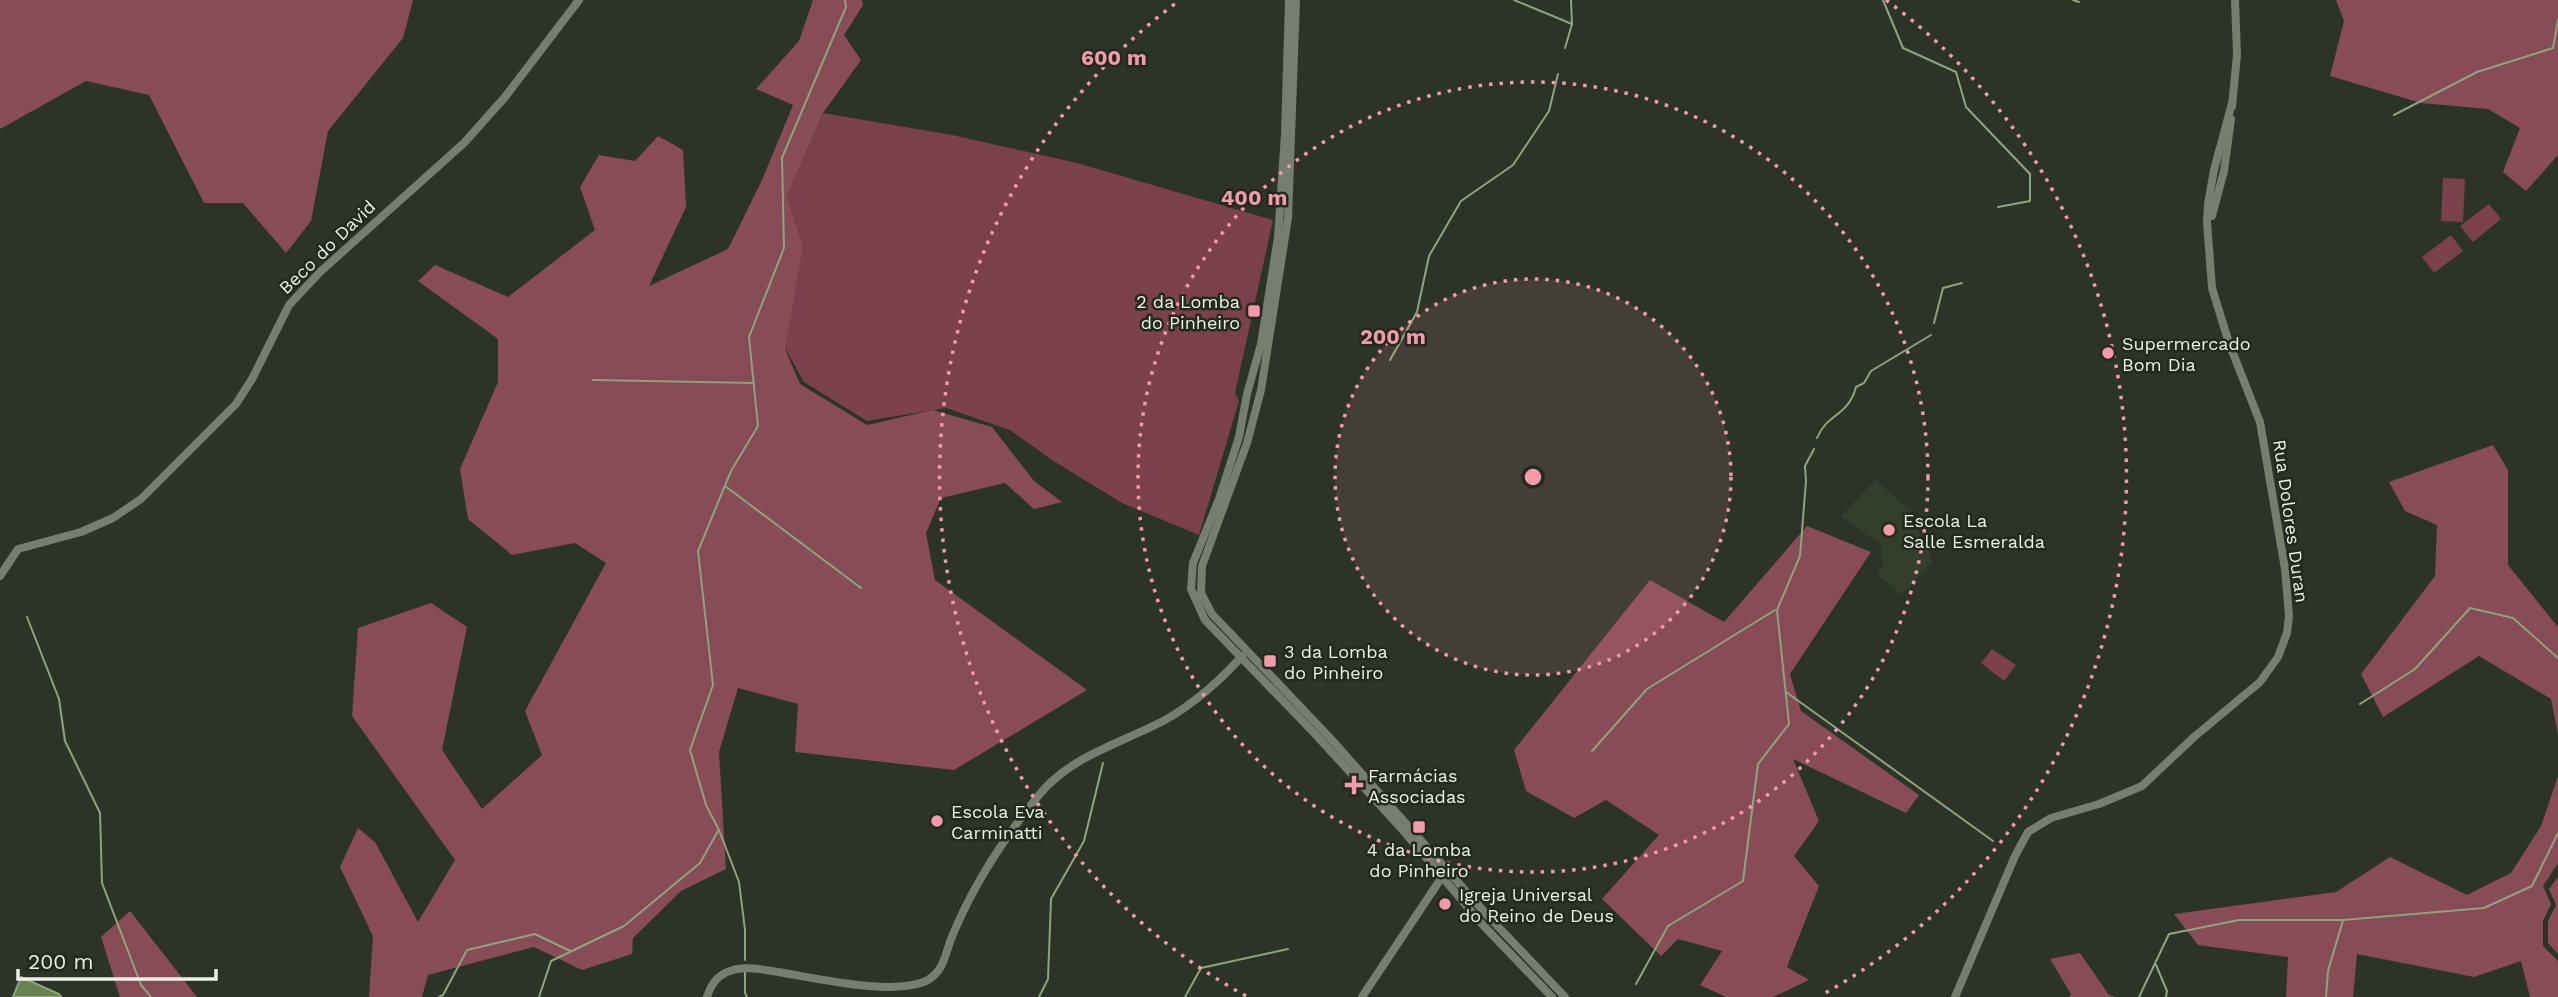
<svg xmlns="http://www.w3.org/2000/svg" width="2558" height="997" viewBox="0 0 2558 997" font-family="'Work Sans',sans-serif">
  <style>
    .built { fill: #343e2d }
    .green { fill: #7a404b }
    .forest { fill: #874c56 }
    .water { fill: #668351; stroke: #8ea47e; stroke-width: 2 }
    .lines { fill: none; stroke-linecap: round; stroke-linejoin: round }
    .stream { stroke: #8ea47e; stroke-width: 2 }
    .secondary { stroke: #767e70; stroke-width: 8 }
    .ring { fill: none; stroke: #f39aa8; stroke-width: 3.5; stroke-dasharray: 3.5 7 }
    .poi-dot { fill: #f39aa8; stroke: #22291d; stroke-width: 2.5 }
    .labels { text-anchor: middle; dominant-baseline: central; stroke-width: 5; stroke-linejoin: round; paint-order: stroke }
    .street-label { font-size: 18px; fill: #ebf0e8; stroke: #22291d }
    .poi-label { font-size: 18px; fill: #ebf0e8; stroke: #22291d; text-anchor: start }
    .centre { fill: #f39aa8; stroke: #22291d; stroke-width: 3.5 }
    .ring-label { font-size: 21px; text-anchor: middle; font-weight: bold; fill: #f39aa8; stroke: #22291d; stroke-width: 5; stroke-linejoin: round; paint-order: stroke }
  </style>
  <rect width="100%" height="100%" fill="#2c3327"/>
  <!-- built -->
  <path class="built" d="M1875,480L1909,509L1933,562L1901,595L1877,574L1883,566L1880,544L1840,517Z"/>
  <!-- green -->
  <g class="green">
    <path d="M823,113L952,135L1077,163L1273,220L1235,393L1239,401L1199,535L1122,503L1052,460L1010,430L946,408L867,421L804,382L785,348L795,280L803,245L787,196Z"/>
    <path d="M2443,178L2465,179L2463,222L2441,221Z"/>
    <path d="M2489,204L2501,219L2473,242L2460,226Z"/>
    <path d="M2451,235L2463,251L2434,273L2422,257Z"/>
    <path d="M1992,649L2016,665L2004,681L1981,663Z"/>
  </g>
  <!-- forest -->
  <g class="forest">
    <path d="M0,0H413L403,38L328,131L311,221L286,253L243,203H204L149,95L86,81L0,129Z"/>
    <path d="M813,0H862L863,5L844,35L861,60L823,113L787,196L803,245L785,349L800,384L867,425L933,410L992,427L1034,481L1062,502L1034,509L1005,483L941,498L926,533L935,580L1087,690L954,770L795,752L798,704L738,688L719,752L726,869L681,891L633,938L632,954L582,970L534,947L428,975L422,997H369L373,936L340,867L358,828L375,842L418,922L455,860L352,716L358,628L431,603L467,627L442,750L482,809L542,755L525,711L606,563L575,543L512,555L468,519L460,469L498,382V339L418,281L435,265L508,297L595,230L580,187L599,155L635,161L658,136L683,150L686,207L649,286L728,249L762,180L793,105L756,89L799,41Z"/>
    <path d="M2336,0H2558V155L2526,191L2503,172L2520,128L2488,109L2421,103L2330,76L2344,21Z"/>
    <path d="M2493,445L2508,470V565L2558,627V735L2551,699L2479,656L2383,717L2361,674L2435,576L2437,525L2405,511L2389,482Z"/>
    <path d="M1807,526L1871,552L1790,674L1801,711L1919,795L1906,813L1793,759L1819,821L1794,856L1819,886L1787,967L1809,980L1773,997H1726L1700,985L1722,951L1678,939L1661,956L1602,899L1659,835L1606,800L1574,818L1526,791L1514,750L1650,580L1724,622Z"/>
    <path d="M2558,776V863L2543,886L2551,904L2543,921V946L2558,961V997H2530L2521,961L2474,977L2357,954L2353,997H2286L2288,957L2198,945L2174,914L2336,892L2390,857L2467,895L2511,873L2541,826Z"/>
    <path d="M2558,877V954L2548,943V921L2556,905L2549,889Z"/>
    <path d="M130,911L197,997H120L101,937Z"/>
    <path d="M2080,953L2109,995L2115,997H2069L2071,994L2050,959Z"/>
  </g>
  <!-- water -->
  <path class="water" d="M21,977L59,994L61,997H13Z"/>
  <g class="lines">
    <!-- stream -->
    <g class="stream">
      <path d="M1514,0L1572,24"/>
      <path d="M1883,0L1903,48L1956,72L1966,107L2030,174V201L1998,207"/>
      <path d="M2073,0L2079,2"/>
      <path d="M1565,48L1572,24L1571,0"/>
      <path d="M2394,115L2477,72L2553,48L2558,20"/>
      <path d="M1934,323L1943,288L1962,283"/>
      <path d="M1390,360L1417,312L1429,256L1461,201L1513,165L1549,111L1558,74"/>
      <path d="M593,380L753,383"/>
      <path d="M1817,438C1827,413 1848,417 1856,387L1864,383L1871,371L1931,335"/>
      <path d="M725,486L861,588"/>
      <path d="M27,617L59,699L65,741L100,813L102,883L141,985L151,997"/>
      <path d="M1786,692L1993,841"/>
      <path d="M2360,704L2415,669L2470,608L2513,618L2558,658"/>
      <path d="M1592,751L1647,689L1775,610"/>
      <path d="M745,960V930L739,882L719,830L706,805L690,750L713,685L698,551L731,471L758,426L749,337L784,248L782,158L846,7L845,0"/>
      <path d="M2156,965L2167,991L2166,997"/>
      <path d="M745,972V993L747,997"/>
      <path d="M1636,984L1668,926L1743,881L1758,764L1789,724L1777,610L1800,556L1806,481L1805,466L1814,449"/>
      <path d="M439,997L443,995L467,950L535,934L570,951"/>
      <path d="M539,997L551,961L624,926L700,863L718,831"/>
      <path d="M1039,997L1048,979L1051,899L1084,841L1103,763"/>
      <path d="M1185,997L1201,968L1288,949"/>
      <path d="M2139,997L2169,934L2239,920H2343L2484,908L2532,886L2558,833"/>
      <path d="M2326,997L2328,971L2343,920"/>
    </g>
    <!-- secondary -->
    <g class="secondary">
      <path d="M1289,0L1285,134L1278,237L1261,344L1247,394L1239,437L1219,499L1193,563L1191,589L1205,620L1317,736L1400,827L1481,923L1552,997"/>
      <path d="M1296,0L1288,218L1261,390L1247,443L1202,566L1201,593L1212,614L1331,739L1487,915L1565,997"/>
      <path d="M2232,106L2237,55L2235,0"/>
      <path d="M2212,216L2224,171L2231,119"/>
      <path d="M0,576L18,549L81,532L113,518L141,499L236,404L252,379L289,305L320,272L464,143L505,97L579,0"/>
      <path d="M707,997C710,987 715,978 725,973C741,965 761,969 778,972C816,978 895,997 928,980C944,970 945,955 951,939C972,887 1003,839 1039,795C1070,756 1122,743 1165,720C1192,705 1221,680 1242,656"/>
      <path d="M1362,997L1444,874"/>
      <path d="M1955,997L2015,856L2028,832L2051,818L2099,804L2142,786L2194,737L2260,682L2278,657L2287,633L2289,616L2285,569L2260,422L2229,343L2212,288L2207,222L2208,204L2214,170L2232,103"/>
    </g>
  </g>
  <!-- distance rings -->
  <circle cx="1533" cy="477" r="198" fill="#f39aa8" fill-opacity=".12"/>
  <g class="ring">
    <circle cx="1533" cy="477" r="198"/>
    <circle cx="1533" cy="477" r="395"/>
    <path d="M1246 996A593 593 0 0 1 1180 0M1886 0A593 593 0 0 1 1820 996"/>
  </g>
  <!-- markers -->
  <g class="poi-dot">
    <rect x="1247" y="304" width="14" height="14" rx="3.5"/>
    <circle cx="2108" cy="353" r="7"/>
    <circle cx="1889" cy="530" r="7"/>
    <rect x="1263" y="654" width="14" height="14" rx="3.5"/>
    <path d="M1350.5 774.5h7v7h7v7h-7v7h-7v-7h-7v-7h7z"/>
    <circle cx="937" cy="821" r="7"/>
    <rect x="1412" y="820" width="14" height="14" rx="3.5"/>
    <circle cx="1445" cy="904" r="7"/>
  </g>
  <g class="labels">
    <!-- street labels -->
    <g class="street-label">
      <text transform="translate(327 247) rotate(-44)">Beco do David</text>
      <text transform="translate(2291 521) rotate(82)">Rua Dolores Duran</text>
    </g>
    <!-- poi labels -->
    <g class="poi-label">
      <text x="1240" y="301" text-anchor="end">2 da Lomba<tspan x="1240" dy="21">do Pinheiro</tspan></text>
      <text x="2122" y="343">Supermercado<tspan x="2122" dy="21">Bom Dia</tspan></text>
      <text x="1903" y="520">Escola La<tspan x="1903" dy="21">Salle Esmeralda</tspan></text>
      <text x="1284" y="651">3 da Lomba<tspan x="1284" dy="21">do Pinheiro</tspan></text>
      <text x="1368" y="775">Farmácias<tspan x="1368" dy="21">Associadas</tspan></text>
      <text x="951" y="811">Escola Eva<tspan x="951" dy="21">Carminatti</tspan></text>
      <text x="1419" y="849" text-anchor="middle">4 da Lomba<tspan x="1419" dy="21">do Pinheiro</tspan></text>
      <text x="1459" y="894">Igreja Universal<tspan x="1459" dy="21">do Reino de Deus</tspan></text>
    </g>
  </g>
  <circle cx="1533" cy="477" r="10" class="centre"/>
  <g class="ring-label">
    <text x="1114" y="65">600 m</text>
    <text x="1254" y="205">400 m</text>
    <text x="1393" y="344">200 m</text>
  </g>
  <!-- scale -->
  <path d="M18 969v10h198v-10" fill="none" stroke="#ebf0e8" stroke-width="3.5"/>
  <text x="28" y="969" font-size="21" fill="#ebf0e8" stroke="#22291d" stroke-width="5" paint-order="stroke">200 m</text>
</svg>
